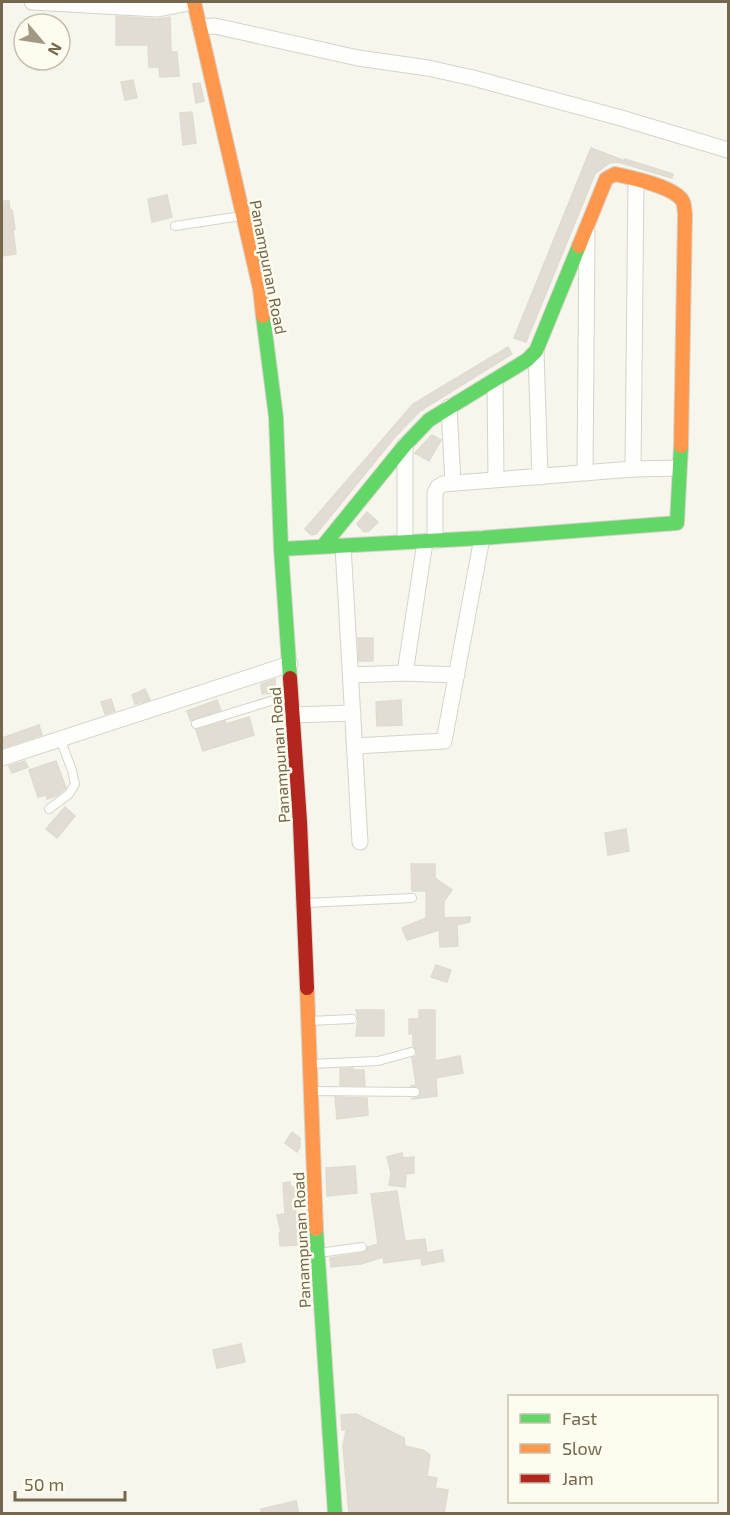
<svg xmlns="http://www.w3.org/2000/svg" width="730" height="1515" viewBox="0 0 730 1515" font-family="'Exo 2',sans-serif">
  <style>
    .building { fill: #e1ddd2; stroke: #dfdccf; stroke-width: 1.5 }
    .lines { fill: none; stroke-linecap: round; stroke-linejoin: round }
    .lane-casing { stroke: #d6d3ca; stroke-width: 10 }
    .street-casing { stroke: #d6d3ca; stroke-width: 17 }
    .fast-casing { stroke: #d7d3ca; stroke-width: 16 }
    .slow-casing { stroke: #d7d3ca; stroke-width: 16 }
    .jam-casing { stroke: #d7d3ca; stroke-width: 16 }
    .lane { stroke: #fefefc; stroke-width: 8 }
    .street { stroke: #fefefc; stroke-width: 15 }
    .fast { stroke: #63d668; stroke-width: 14 }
    .slow { stroke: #ff974d; stroke-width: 14 }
    .jam { stroke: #b3261e; stroke-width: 14 }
    .labels { text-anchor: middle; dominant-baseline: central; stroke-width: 5; stroke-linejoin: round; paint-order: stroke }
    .street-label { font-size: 16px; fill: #74674e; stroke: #fefcee }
  </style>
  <rect width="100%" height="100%" fill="#f7f6ec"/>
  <!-- building -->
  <g class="building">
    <path d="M116,16L157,19L170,17L171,52H177L179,76L160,77L159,67H149L148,45H116Z"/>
    <path d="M133,80L137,98L125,100L121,82Z"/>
    <path d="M200,83L204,101L196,103L193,84Z"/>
    <path d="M192,112L196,143L183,145L180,113Z"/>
    <path d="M591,148L625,161V159L673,174L672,178L618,162L609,163L595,174L526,342L514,338Z"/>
    <path d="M167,195L172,217L152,222L148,199Z"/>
    <path d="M2,201H9L10,210H12L15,229L13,230L16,254L2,256Z"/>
    <path d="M508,347L512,354L420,411L395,437L316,534L311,535L305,529L413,404Z"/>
    <path d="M432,435L441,440L429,461L415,453Z"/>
    <path d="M367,512L378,522L369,531L364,532L357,524Z"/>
    <path d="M358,638H373V661H359Z"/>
    <path d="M275,679L276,693L262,694L261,684Z"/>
    <path d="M145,689L150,700L135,704L132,695Z"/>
    <path d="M111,699L115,711L105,714L101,702Z"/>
    <path d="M217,700L221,710L191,721L187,711Z"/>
    <path d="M401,700L402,725L377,726L376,702Z"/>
    <path d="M249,717L254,735L203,751L196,730L225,721L226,724Z"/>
    <path d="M39,725L42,735L2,748V738Z"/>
    <path d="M25,761L28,767L12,773L9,766Z"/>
    <path d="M56,761L66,788L56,796L47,799L46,795L38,797L29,770Z"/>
    <path d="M65,807L75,816L57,838L46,829Z"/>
    <path d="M626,829L629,851L608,855L605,833Z"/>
    <path d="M411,864H435V878L452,890L444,901V918L470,917V922L457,925L458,946L440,947L439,930L407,940L402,928L426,918V891H412Z"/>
    <path d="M436,965L451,970L447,982L431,977Z"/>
    <path d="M356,1010H384V1036H356L358,1019Z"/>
    <path d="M419,1010H435V1061L460,1056L463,1073L436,1078L437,1096L411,1099L418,1097L421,1091L418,1087L410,1086L416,1085L412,1058L416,1056L417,1051L413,1046V1033L409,1034V1019H419Z"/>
    <path d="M353,1068V1070H364L365,1086L340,1085V1069Z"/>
    <path d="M335,1097L367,1098L368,1115L337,1119Z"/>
    <path d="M292,1132L300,1138V1147L297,1152L285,1143Z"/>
    <path d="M402,1153L403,1158L414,1157V1173L406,1174L405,1187L389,1185L391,1173L387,1157Z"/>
    <path d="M355,1166L357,1193L327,1196L326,1168Z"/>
    <path d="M290,1182L291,1187H298L299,1203H294L299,1225V1245L280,1246L279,1233H281L277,1215L285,1214L283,1183Z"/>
    <path d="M397,1191L405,1241L425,1239L427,1253L442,1250L444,1261L422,1265L421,1258L384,1263L383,1257L361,1264L331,1267L330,1258L363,1253L368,1247L378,1244L371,1194Z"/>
    <path d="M241,1344L245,1362L217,1368L213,1350Z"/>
    <path d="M356,1414L404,1438L405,1446L423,1450L430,1455L427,1476L437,1478L435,1488L448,1490L444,1514H349L343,1446L346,1430H342L341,1415Z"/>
    <path d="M296,1501L299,1514H261V1509Z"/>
  </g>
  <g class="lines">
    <defs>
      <g id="lane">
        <path d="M175,226L241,216"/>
        <path d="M196,724L290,695"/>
        <path d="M49,809L69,794L75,784L72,770L60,739"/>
        <path d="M306,903L412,898"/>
        <path d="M309,1021L352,1019"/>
        <path d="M311,1064L378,1061L411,1052"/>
        <path d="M311,1091L415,1092"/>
        <path d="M319,1253L362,1247"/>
      </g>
      <g id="street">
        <path d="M32,2L158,9L194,2"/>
        <path d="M200,27L215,26L358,58L428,68L473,78L621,118L728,150"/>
        <path d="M536,351L540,477"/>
        <path d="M495,380L496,479"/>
        <path d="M449,407L453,483"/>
        <path d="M633,469L636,180"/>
        <path d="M585,473L587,233"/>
        <path d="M435,541V493L438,487L443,484L633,469L679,468"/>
        <path d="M405,542V445"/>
        <path d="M343,546L360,842"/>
        <path d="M405,673L425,542"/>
        <path d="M351,675L405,673L457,675"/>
        <path d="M292,715L353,713"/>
        <path d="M355,746L444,741L482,538"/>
        <path d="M2,758L290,664"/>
      </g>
      <g id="fast">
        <path d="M263,316L276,417L281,549L290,678"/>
        <path d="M323,546L405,445L429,420L527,360L536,351L579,246"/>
        <path d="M281,549L482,538L677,523L681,446"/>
        <path d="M316,1229L335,1514"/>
      </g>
      <g id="slow">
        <path d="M194,2L260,289L263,316"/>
        <path d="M579,246L606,179L615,174C632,178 672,186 682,200C685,204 684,209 685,214L681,446"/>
        <path d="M307,988L316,1229"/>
      </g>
      <path id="jam" d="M290,678L300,822L307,988"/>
    </defs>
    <!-- lane casing -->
    <use href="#lane" class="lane-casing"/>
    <!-- street casing -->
    <use href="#street" class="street-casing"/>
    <!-- fast casing -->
    <use href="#fast" class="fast-casing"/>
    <!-- slow casing -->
    <use href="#slow" class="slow-casing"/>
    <!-- jam casing -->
    <use href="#jam" class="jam-casing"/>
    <!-- lane -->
    <use href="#lane" class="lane"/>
    <!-- street -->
    <use href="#street" class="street"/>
    <!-- fast -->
    <use href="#fast" class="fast"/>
    <!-- slow -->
    <use href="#slow" class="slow"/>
    <!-- jam -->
    <use href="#jam" class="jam"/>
  </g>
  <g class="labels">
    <!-- street labels -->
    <g class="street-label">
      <text transform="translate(269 267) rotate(79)">Panampunan Road</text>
      <text transform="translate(279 755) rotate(-94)">Panampunan Road</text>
      <text transform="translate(301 1240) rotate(-93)">Panampunan Road</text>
    </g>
  </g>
  <!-- border -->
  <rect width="730" height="1515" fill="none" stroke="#74674e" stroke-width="6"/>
  <!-- legend -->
  <rect x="508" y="1395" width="210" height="108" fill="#fefcee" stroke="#c7c0ae" stroke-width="1.5"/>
  <rect x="520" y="1414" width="30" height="9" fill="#63d668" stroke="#c7c0ae" stroke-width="1.5"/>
  <text x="562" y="1425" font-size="18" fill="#74674e">Fast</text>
  <rect x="520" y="1444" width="30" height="9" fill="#ff974d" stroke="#c7c0ae" stroke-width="1.5"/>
  <text x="562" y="1455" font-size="18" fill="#74674e">Slow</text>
  <rect x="520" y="1474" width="30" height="9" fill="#b3261e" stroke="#c7c0ae" stroke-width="1.5"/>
  <text x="562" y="1485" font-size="18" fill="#74674e">Jam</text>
  <!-- north arrow -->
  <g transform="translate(42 42) rotate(119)"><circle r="28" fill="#fefcee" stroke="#c7c0ae" stroke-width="1.5"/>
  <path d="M0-4.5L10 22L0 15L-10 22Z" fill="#a29985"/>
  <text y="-9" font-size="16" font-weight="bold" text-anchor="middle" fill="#74674e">N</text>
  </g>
  <!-- scale -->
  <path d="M15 1491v9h110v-9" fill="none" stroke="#74674e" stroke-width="3"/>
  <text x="24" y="1491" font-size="18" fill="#74674e" stroke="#fefcee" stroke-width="4.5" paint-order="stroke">50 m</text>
</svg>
